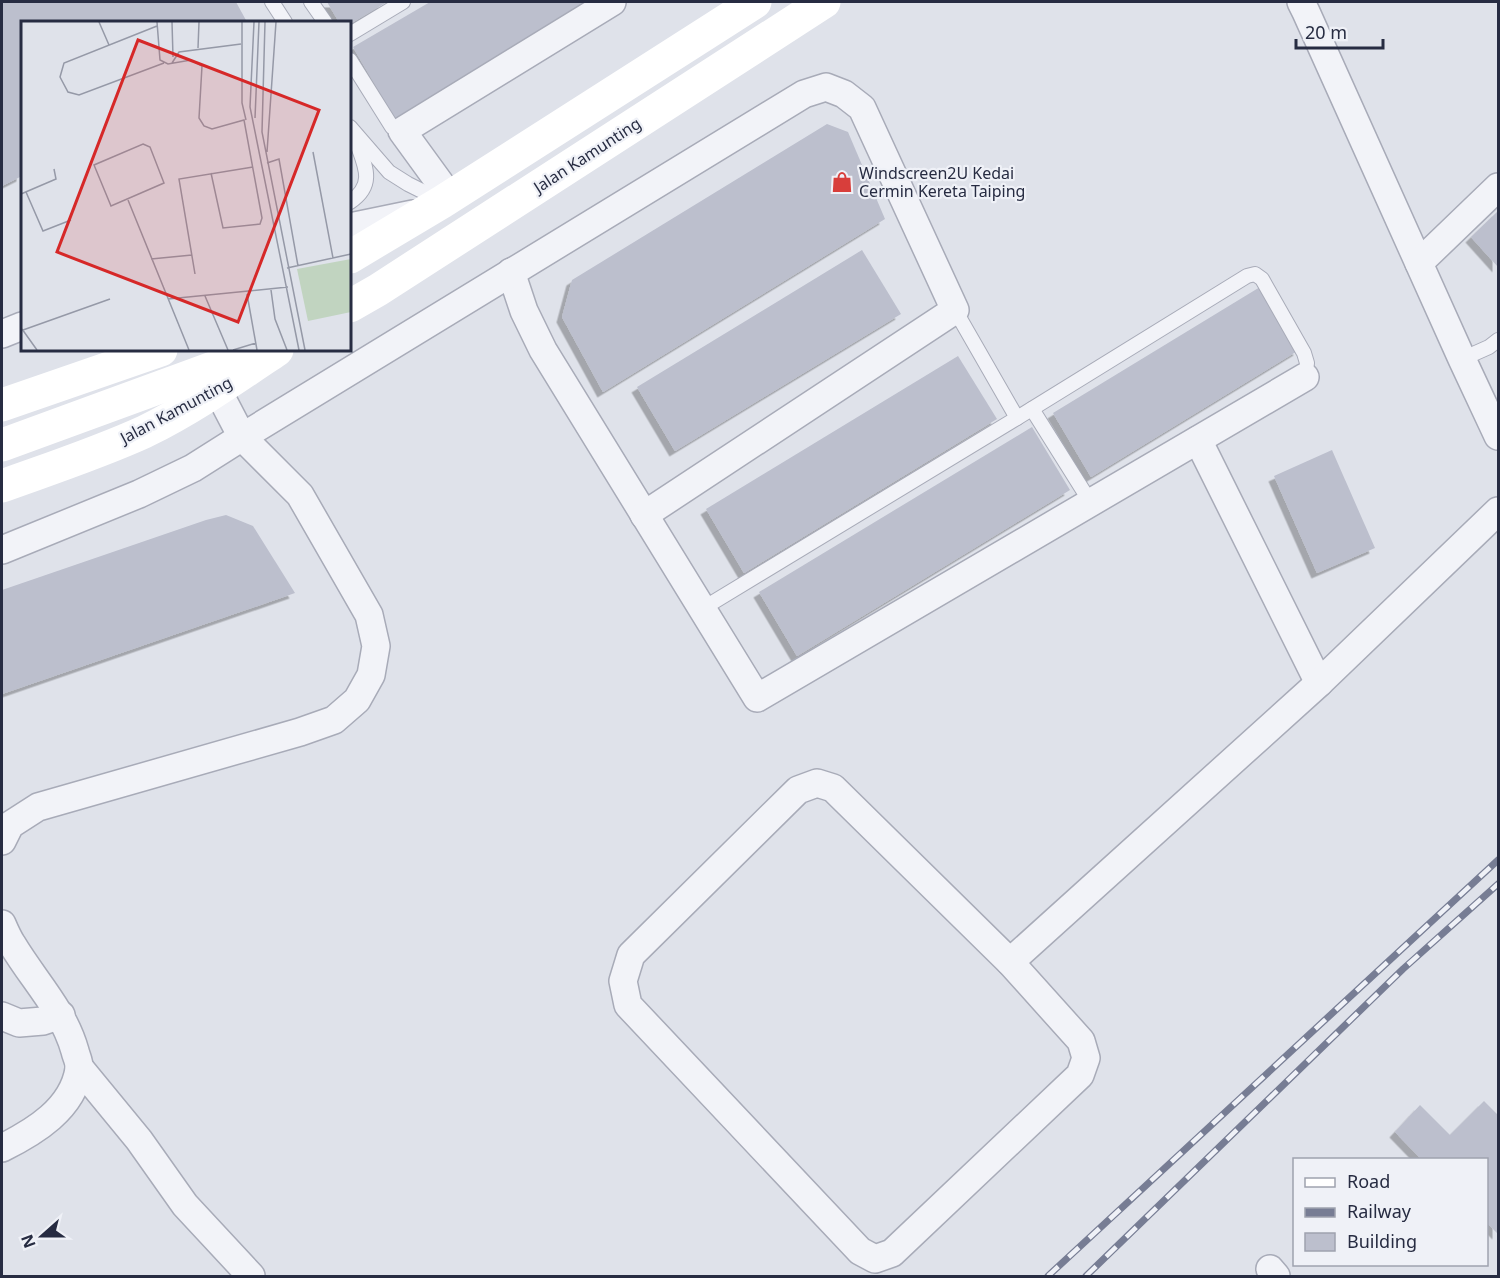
<svg xmlns="http://www.w3.org/2000/svg" width="1500" height="1278" viewBox="0 0 1500 1278" font-family="'Noto Sans',sans-serif">
  <style>
    .building { fill: #bcbfcd; filter: url(#shadow) }
    .lines { fill: none; stroke-linecap: round; stroke-linejoin: round }
    .lane-casing { stroke: #a8abb8; stroke-width: 16 }
    .street-casing { stroke: #a8abb8; stroke-width: 30 }
    .lane { stroke: #f2f3f8; stroke-width: 14 }
    .street { stroke: #f2f3f8; stroke-width: 27 }
    .secondary { stroke: #fff; stroke-width: 33 }
    .rail-casing { stroke: #777d94; stroke-width: 7 }
    .rail { stroke: #eff1f7; stroke-width: 4.5; stroke-dasharray: 14; stroke-linecap: butt }
    .labels { text-anchor: middle; dominant-baseline: central; stroke-width: 4.5; stroke-linejoin: round; paint-order: stroke }
    .street-label { font-size: 16px; fill: #272c42; stroke: #eff1f7 }
    .poi-label { font-size: 16px; fill: #272c42; stroke: #eff1f7; text-anchor: start }
    .inset-road { fill: none; stroke: #9599a7; stroke-width: 1.5 }
    .view { fill: #d62828; fill-opacity: 0.15; stroke: #d62828; stroke-width: 3 }
    .inset-edge { fill: none; stroke: #272c42; stroke-width: 3 }
  </style>
  <defs>
    <filter id="shadow"><feDropShadow dx="-5.5" dy="5.5" stdDeviation="0" flood-color="#0004"/></filter>
  </defs>
  <rect width="100%" height="100%" fill="#dfe2ea"/>
  <!-- building -->
  <g class="building">
    <path d="M2,2H236L247,22H22V176L2,186Z"/>
    <path d="M327,2H387L350,24V22H339Z"/>
    <path d="M430,2H600L396,121L353,47Z"/>
    <path d="M827,124L848,132L885,219L603,392L562,317L572,280Z"/>
    <path d="M1498,211V267L1471,237Z"/>
    <path d="M862,250L901,314L675,451L637,387Z"/>
    <path d="M1260,287L1299,350L1091,477L1053,413Z"/>
    <path d="M958,356L997,419L744,573L706,509Z"/>
    <path d="M1032,427L1070,490L797,656L759,592Z"/>
    <path d="M1332,450L1375,548L1317,573L1274,476Z"/>
    <path d="M226,515L253,526L295,593L2,694V590L206,520Z"/>
    <path d="M1484,1101L1498,1115V1234L1486,1222V1160H1422L1395,1132L1420,1105L1450,1135Z"/>
  </g>
  <g class="lines">
    <defs>
      <g id="lane">
        <path d="M272,2L285,22"/>
        <path d="M311,2L325,22"/>
        <path d="M350,34L403,2"/>
        <path d="M350,60L392,127L402,131"/>
        <path d="M350,127L389,172L408,184L440,200"/>
        <path d="M350,202C377,184 364,164 355,138"/>
        <path d="M955,310L1017,418"/>
        <path d="M1462,359L1489,347L1498,340"/>
        <path d="M1032,409L1091,503"/>
        <path d="M702,609L1017,418L1247,276L1255,274L1262,279L1304,353L1307,363L1305,377"/>
      </g>
      <g id="street">
        <path d="M1301,2L1306,12L1462,359L1498,436"/>
        <path d="M450,197L402,131L612,2"/>
        <path d="M350,227L413,214"/>
        <path d="M1419,263L1498,187"/>
        <path d="M511,272L524,311L543,350L757,698L1305,377"/>
        <path d="M2,334L22,326"/>
        <path d="M1198,440L1319,683"/>
        <path d="M2,550L139,494L193,468L242,437L218,391"/>
        <path d="M817,783L833,788L1010,962L1081,1041L1086,1058L1080,1075L892,1253L875,1259L860,1251L628,1005L623,981L631,955L798,790Z"/>
        <path d="M2,841L10,825L38,807L300,732L334,720L357,700L371,675L376,646L369,615L300,495L242,437L804,94L826,87L844,94L862,108L955,310L644,515"/>
        <path d="M2,924C5,931 8,938 12,944C34,981 63,1009 75,1051C76,1056 80,1063 79,1069C73,1109 34,1132 2,1148"/>
        <path d="M1010,962L1319,683L1498,511"/>
        <path d="M2,1016L19,1023L43,1021L61,1015"/>
        <path d="M79,1067L139,1140L185,1205L251,1276"/>
        <path d="M1270,1269L1276,1276"/>
      </g>
    </defs>
    <!-- lane casing -->
    <use href="#lane" class="lane-casing"/>
    <!-- street casing -->
    <use href="#street" class="street-casing"/>
    <!-- lane -->
    <use href="#lane" class="lane"/>
    <!-- street -->
    <use href="#street" class="street"/>
    <!-- secondary -->
    <g class="secondary">
      <path d="M350,257L442,202L755,2"/>
      <path d="M350,306L378,290L824,2"/>
      <path d="M2,405L161,350"/>
      <path d="M2,445L248,355"/>
      <path d="M2,486C49,469 98,453 144,432C191,409 234,379 277,350"/>
    </g>
    <defs>
      <g id="rail">
        <path d="M1048,1276L1498,860"/>
        <path d="M1086,1276L1403,969L1498,884"/>
      </g>
    </defs>
    <!-- rail casing -->
    <use href="#rail" class="rail-casing"/>
    <!-- rail -->
    <use href="#rail" class="rail"/>
  </g>
  <!-- icons -->
  <defs>
    <symbol id="shop-bare" viewBox="-9 -9 18 18"><path d="M-5-2.5h2.3a2.7 3.5 0 0 1 5.4 0H5L5.5 6h-11ZM-1.5-2.5h3a1.5 2.3 0 0 0-3 0Z" fill="#d83e3b" stroke="#eff1f7" stroke-width="2.5" paint-order="stroke"/></symbol>
  </defs>
  <g fill-rule="evenodd">
    <use href="#shop-bare" x="827" y="167" width="30" height="30"/>
  </g>
  <g class="labels">
    <!-- street labels -->
    <g class="street-label">
      <text transform="translate(587 155) rotate(-33)">Jalan Kamunting</text>
      <text transform="translate(176 410) rotate(-28)">Jalan Kamunting</text>
    </g>
    <!-- poi labels -->
    <g class="poi-label">
      <text x="859" y="173">Windscreen2U Kedai<tspan x="859" dy="18">Cermin Kereta Taiping</tspan></text>
    </g>
  </g>
  <!-- overview -->
  <g transform="translate(21 21)">
    <rect width="330" height="330" fill="#dfe2ea"/>
    <path d="M330,238V291L287,300L276,248Z" fill="#c1d4c0"/>
    <path class="inset-road" d="M78,1L88,24M136,1L139,39L147,43L170,39L181,45L178,97L183,105L191,108L223,99L241,197L239,203L202,207L190,152M151,1L152,36M221,1V82L225,99M233,1L229,86L278,329M244,1L241,111L284,329M136,5L43,42L39,56L47,71L58,74L143,42M177,27L178,1M151,42L158,31L220,23M234,97L238,1M122,123L129,126L143,162L90,185L73,144ZM246,131L255,1M292,131L312,237M246,142L258,138L277,245M5,171L22,210L50,199M0,173L35,158L33,148M107,179L168,329M130,238L171,234M266,247L330,233M174,253L158,158L232,146M250,269L254,298L266,329M226,273L236,329M184,275L207,329M147,278L267,266M1,308L16,329M2,309L89,278M212,329L235,322"/>
    <path class="view" d="M117,19L298,89L217,301L36,231Z"/>
    <rect width="330" height="330" class="inset-edge"/>
  </g>
  <!-- border -->
  <rect width="1500" height="1278" fill="none" stroke="#272c42" stroke-width="6"/>
  <!-- legend -->
  <rect x="1293" y="1158" width="195" height="108" fill="#eff1f7" stroke="#9fa2af" stroke-width="1.5"/>
  <rect x="1305" y="1178" width="30" height="9" fill="#ffffff" stroke="#9fa2af" stroke-width="1.5"/>
  <text x="1347" y="1188" font-size="18" fill="#272c42">Road</text>
  <rect x="1305" y="1208" width="30" height="9" fill="#777d94" stroke="#9fa2af" stroke-width="1.5"/>
  <text x="1347" y="1218" font-size="18" fill="#272c42">Railway</text>
  <rect x="1305" y="1233" width="30" height="18" fill="#bcbfcd" stroke="#9fa2af" stroke-width="1.5"/>
  <text x="1347" y="1248" font-size="18" fill="#272c42">Building</text>
  <!-- north arrow -->
  <g transform="translate(42 1236) rotate(249)" stroke="#eff1f7" stroke-width="4.5" paint-order="stroke">
  <path d="M0-4.5L10 22L0 15L-10 22Z" fill="#272c42"/>
  <text y="-9" font-size="16" font-weight="bold" text-anchor="middle" fill="#272c42">N</text>
  </g>
  <!-- scale -->
  <path d="M1296 39v9h87v-9" fill="none" stroke="#272c42" stroke-width="3"/>
  <text x="1305" y="39" font-size="18" fill="#272c42" stroke="#eff1f7" stroke-width="4.5" paint-order="stroke">20 m</text>
</svg>
